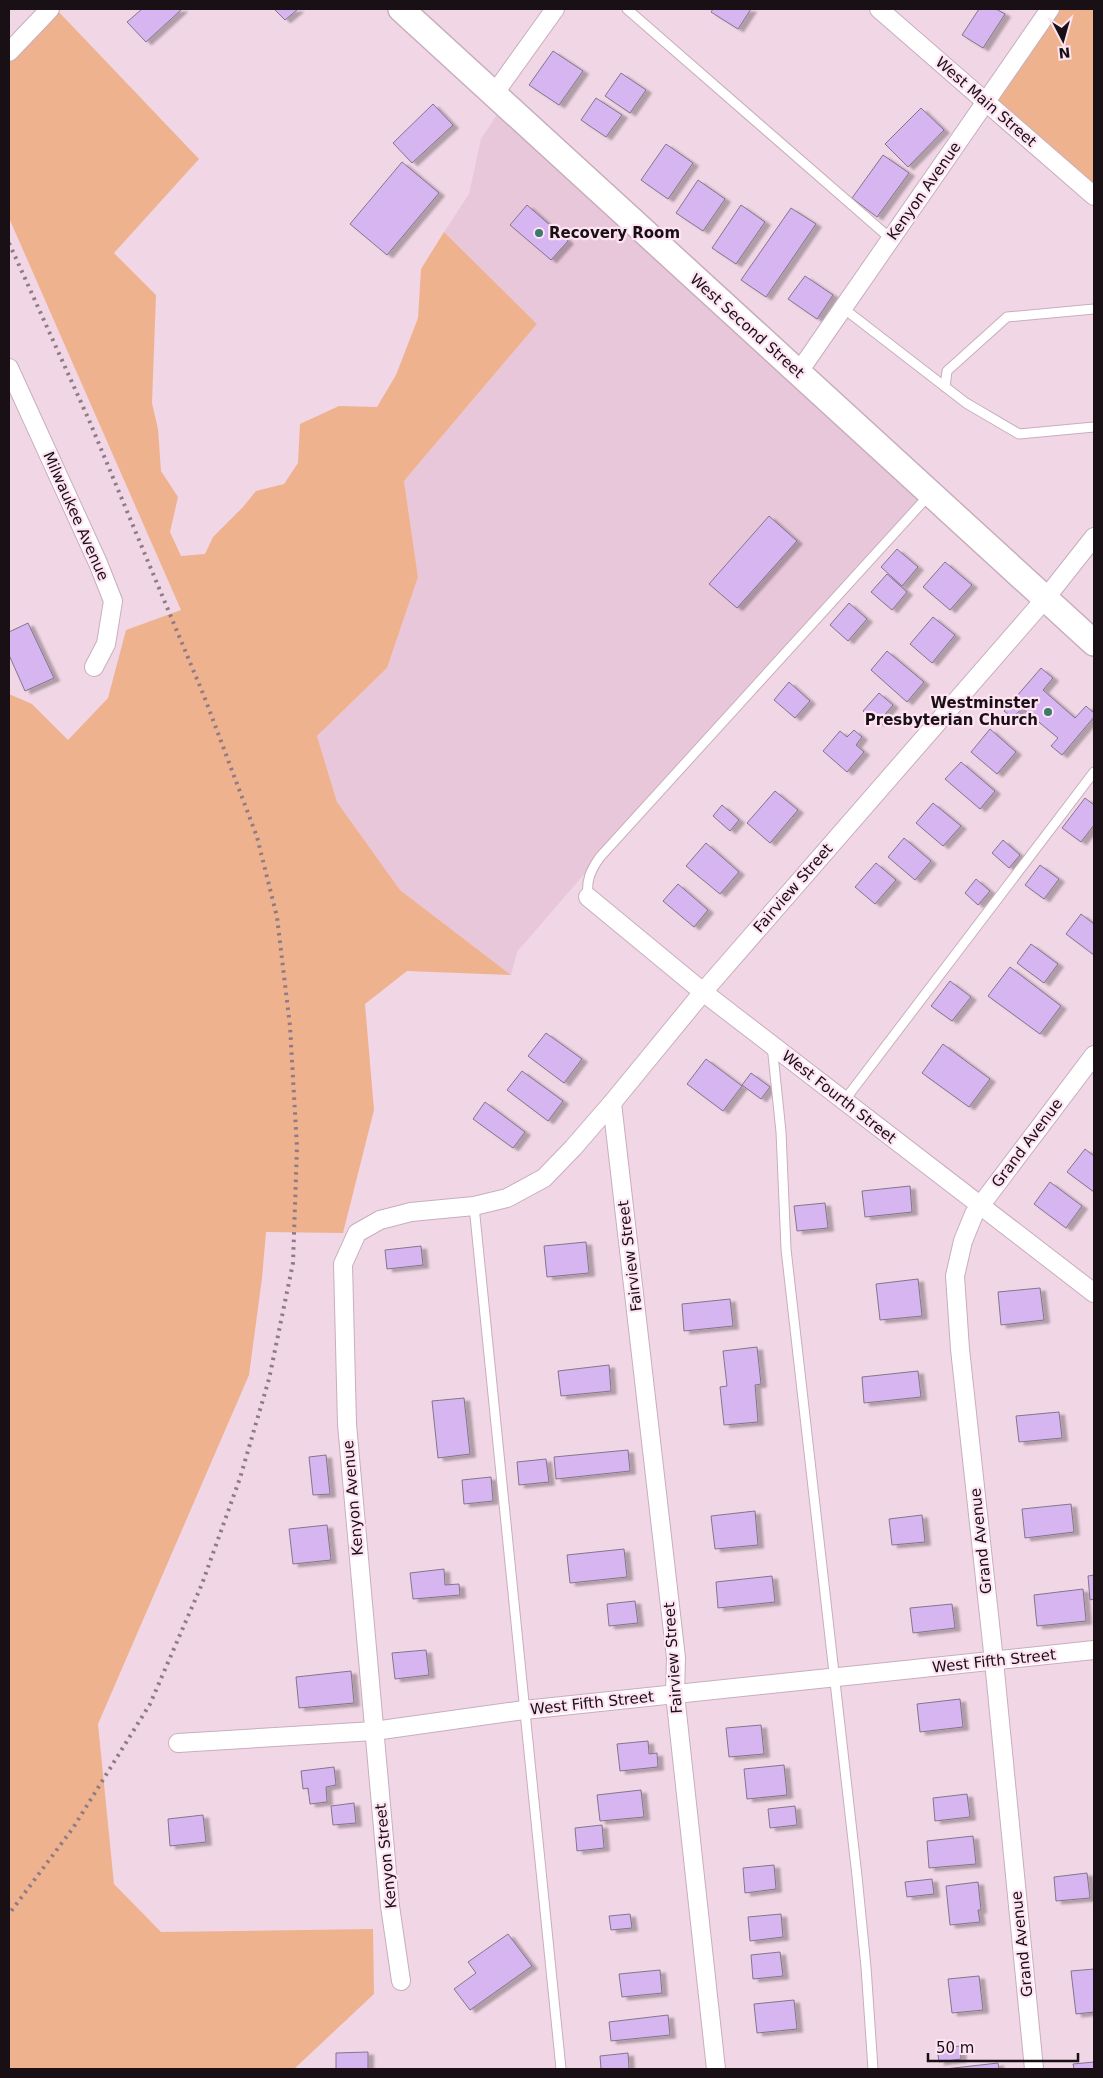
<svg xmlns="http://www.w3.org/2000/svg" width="1103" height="2078" viewBox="0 0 1103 2078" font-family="'DejaVu Sans',sans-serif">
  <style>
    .built { fill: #e9c7da }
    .green { fill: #efb28e }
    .building { fill: #d7b5f1; stroke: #82768b; filter: url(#shadow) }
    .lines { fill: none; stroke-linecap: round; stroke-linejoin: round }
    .lane-casing { stroke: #c8aebd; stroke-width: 11 }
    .street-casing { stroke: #c8aebd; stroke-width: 20 }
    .secondary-casing { stroke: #c8aebd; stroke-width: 28 }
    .lane { stroke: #fff; stroke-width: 9 }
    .street { stroke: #fff; stroke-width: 18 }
    .secondary { stroke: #fff; stroke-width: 25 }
    .rail { stroke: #8d7b85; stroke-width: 4; stroke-dasharray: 2.5 5; stroke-linecap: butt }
    .poi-dot { fill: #397a6b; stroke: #fee3f2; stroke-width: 2 }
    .labels { text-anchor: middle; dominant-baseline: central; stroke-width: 4.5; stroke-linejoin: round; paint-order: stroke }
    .street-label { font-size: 15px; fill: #181015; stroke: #fee3f2 }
    .poi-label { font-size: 15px; font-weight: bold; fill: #181015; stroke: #fee3f2; text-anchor: start }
  </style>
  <defs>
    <filter id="shadow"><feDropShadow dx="5.5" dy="3" stdDeviation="1" flood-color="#0004"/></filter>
  </defs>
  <rect width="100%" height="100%" fill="#f1d6e5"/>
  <!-- built -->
  <path class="built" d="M504,104L930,493L599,857L517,952L511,975L400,890L337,802L317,736L387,668L418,577L404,481L537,324L444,232L469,194L481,139Z"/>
  <!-- green -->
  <g class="green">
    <path d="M56,9L199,159L114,253L156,295L152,403L158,429L161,471L178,497L170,532L181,556L205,554L213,537L243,507L256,491L284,484L298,463L300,424L339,406L377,407L396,375L418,318L421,269L444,232L537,324L404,481L418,577L387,668L317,736L337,802L400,890L511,975L407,971L365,1004L374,1110L343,1233L266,1232L262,1278L249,1375L98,1724L114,1884L161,1932L373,1929L374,1994L294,2069H9V694L32,704L68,740L108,698L126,630L181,610L9,218V52Z"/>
    <path d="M1060,9H1094V196L992,107Z"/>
  </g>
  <!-- building -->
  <g class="building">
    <path d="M142,9H182L146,42L127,22Z"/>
    <path d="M274,9H298L285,20Z"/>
    <path d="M713,9H751L738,29L711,12Z"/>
    <path d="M979,9H996L1005,14L983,48L962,35Z"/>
    <path d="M553,51L583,71L559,105L529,85Z"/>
    <path d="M621,73L646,90L630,113L605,96Z"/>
    <path d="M596,98L622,115L606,137L581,120Z"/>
    <path d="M433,104L453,125L412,163L393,143Z"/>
    <path d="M921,108L944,130L908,167L885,144Z"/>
    <path d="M666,144L693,163L668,199L641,180Z"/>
    <path d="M883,155L909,173L877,217L852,198Z"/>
    <path d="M402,162L439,193L387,255L350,224Z"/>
    <path d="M698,180L725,199L703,231L676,213Z"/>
    <path d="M527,205L568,241L551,260L510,225Z"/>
    <path d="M741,205L765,222L736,264L712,248Z"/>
    <path d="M791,208L816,224L766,297L741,280Z"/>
    <path d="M805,276L833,295L817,319L788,299Z"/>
    <path d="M769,516L797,541L737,608L709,584Z"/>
    <path d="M897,549L918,567L902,586L881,567Z"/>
    <path d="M945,562L972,585L950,610L923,587Z"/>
    <path d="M887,574L907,592L892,610L871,592Z"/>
    <path d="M849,603L867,619L848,641L830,625Z"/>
    <path d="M933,617L955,635L932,663L910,644Z"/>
    <path d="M28,623L54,678L25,691L9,655V632Z"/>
    <path d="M887,651L924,682L907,702L871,670Z"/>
    <path d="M1041,668L1053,678L1043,690L1075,718L1086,706L1094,713V717L1062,755L1051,746L1058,738L1022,708L1013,718L1004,711Z"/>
    <path d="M789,682L810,701L795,718L774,700Z"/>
    <path d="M879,693L893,705L878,723L863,711Z"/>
    <path d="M990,729L1016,752L997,774L971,752Z"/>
    <path d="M854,730L862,737L856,745L864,752L847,772L823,751L840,731L847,737Z"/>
    <path d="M961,762L995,791L980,809L945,779Z"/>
    <path d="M775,791L798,810L770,843L747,823Z"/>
    <path d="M1085,798L1094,805V825L1081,842L1062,828Z"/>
    <path d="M933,803L961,826L943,846L916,823Z"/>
    <path d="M722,805L739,820L730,831L713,816Z"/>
    <path d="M904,838L931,861L915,880L888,857Z"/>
    <path d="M1003,840L1020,855L1009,868L992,853Z"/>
    <path d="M706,843L739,872L720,894L686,866Z"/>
    <path d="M876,863L896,880L875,904L855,887Z"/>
    <path d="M1040,865L1059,879L1044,899L1025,885Z"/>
    <path d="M976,879L990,891L978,905L965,893Z"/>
    <path d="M678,884L708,910L694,927L663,901Z"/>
    <path d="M1081,914L1094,924V955L1066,934Z"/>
    <path d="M1031,944L1058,964L1044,983L1017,963Z"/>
    <path d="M1010,967L1061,1006L1040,1034L988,996Z"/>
    <path d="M950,981L971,997L952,1021L931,1006Z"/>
    <path d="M546,1033L582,1059L564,1083L528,1056Z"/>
    <path d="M943,1044L990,1079L969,1107L922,1073Z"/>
    <path d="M706,1059L742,1086L723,1111L687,1084Z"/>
    <path d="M522,1071L563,1101L548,1121L507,1090Z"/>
    <path d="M751,1073L770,1087L761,1099L742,1085Z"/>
    <path d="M485,1102L525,1132L513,1148L473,1119Z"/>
    <path d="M1085,1149L1094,1156V1192L1067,1172Z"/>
    <path d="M1050,1182L1082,1206L1066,1228L1034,1204Z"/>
    <path d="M910,1186L912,1212L865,1217L862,1191Z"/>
    <path d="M825,1203L828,1228L797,1231L794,1206Z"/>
    <path d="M586,1242L589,1273L547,1277L544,1246Z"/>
    <path d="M421,1246L423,1265L387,1269L385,1250Z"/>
    <path d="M918,1279L922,1316L880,1320L876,1284Z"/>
    <path d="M1040,1288L1044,1320L1001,1325L998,1292Z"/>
    <path d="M730,1299L733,1326L684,1331L682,1304Z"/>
    <path d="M757,1347L761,1384L755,1385L758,1422L724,1425L720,1387L727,1386L723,1351Z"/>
    <path d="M609,1365L611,1391L561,1396L558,1371Z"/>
    <path d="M918,1371L921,1397L864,1403L862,1377Z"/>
    <path d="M464,1398L470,1454L438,1458L432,1401Z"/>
    <path d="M1059,1412L1062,1438L1019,1442L1016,1416Z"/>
    <path d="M628,1450L630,1471L556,1479L554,1457Z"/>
    <path d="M326,1455L330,1494L313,1495L309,1457Z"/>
    <path d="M546,1459L549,1482L519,1485L517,1462Z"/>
    <path d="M491,1477L493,1501L464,1504L462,1480Z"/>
    <path d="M1071,1504L1074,1532L1025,1538L1022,1509Z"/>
    <path d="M755,1511L758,1545L715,1549L711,1516Z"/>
    <path d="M922,1515L925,1542L892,1545L889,1519Z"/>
    <path d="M327,1525L331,1560L293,1564L289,1529Z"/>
    <path d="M624,1549L627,1577L570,1583L567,1555Z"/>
    <path d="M444,1569L445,1585L459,1584L460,1595L413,1599L410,1573Z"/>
    <path d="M1094,1575V1599L1090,1600L1088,1576Z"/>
    <path d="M772,1576L775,1602L718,1608L716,1582Z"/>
    <path d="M1083,1589L1086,1621L1037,1626L1034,1595Z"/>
    <path d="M635,1601L638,1623L609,1626L607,1604Z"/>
    <path d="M952,1604L955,1628L913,1633L910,1608Z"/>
    <path d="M426,1650L429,1675L395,1679L392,1653Z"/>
    <path d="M351,1671L354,1703L299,1708L296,1677Z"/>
    <path d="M960,1699L963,1727L920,1732L917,1704Z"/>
    <path d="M761,1725L764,1754L729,1757L726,1728Z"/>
    <path d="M648,1741L649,1754L657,1753L658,1767L620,1771L617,1744Z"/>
    <path d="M784,1765L787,1795L747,1799L744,1769Z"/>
    <path d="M334,1767L336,1785L326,1787L327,1802L310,1804L308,1788L303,1789L301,1771Z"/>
    <path d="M641,1790L644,1817L600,1821L597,1795Z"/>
    <path d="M967,1794L970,1817L935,1821L933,1798Z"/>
    <path d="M354,1803L356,1823L333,1825L331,1806Z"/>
    <path d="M795,1806L797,1825L770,1828L768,1809Z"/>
    <path d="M203,1815L206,1842L170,1846L168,1819Z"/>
    <path d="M602,1825L604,1848L577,1851L575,1828Z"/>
    <path d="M973,1836L976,1864L929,1868L927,1841Z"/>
    <path d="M774,1865L776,1889L745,1893L743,1868Z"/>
    <path d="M1087,1873L1090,1898L1056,1901L1054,1877Z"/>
    <path d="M932,1879L934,1894L907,1897L905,1882Z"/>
    <path d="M978,1882L981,1910H978L980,1922L950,1925L946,1886Z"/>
    <path d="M630,1914L632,1928L611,1930L609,1916Z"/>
    <path d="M781,1914L783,1937L750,1941L748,1917Z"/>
    <path d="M508,1934L532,1966L470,2010L454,1989L476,1973L468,1962Z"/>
    <path d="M780,1952L783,1976L753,1979L751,1955Z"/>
    <path d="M1094,1969V2012L1076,2014L1071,1971Z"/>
    <path d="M660,1970L662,1993L622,1997L619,1974Z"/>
    <path d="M979,1976L983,2010L952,2013L948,1979Z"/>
    <path d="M794,2000L797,2029L757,2033L754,2004Z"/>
    <path d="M668,2015L670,2035L611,2041L609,2022Z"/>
    <path d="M960,2046L961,2059L939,2062L937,2048Z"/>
    <path d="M368,2052V2069H336V2053Z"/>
    <path d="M628,2053L629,2069H601L600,2056Z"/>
    <path d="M1094,2062V2069H1074L1073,2064Z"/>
    <path d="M998,2063L999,2069H945Z"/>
  </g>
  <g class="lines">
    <defs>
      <g id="lane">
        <path d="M627,9L891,239"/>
        <path d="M843,308L966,403L1019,434L1094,427"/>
        <path d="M945,387L947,371L1007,317L1094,309"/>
        <path d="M588,897C586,881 590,871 600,857L930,494"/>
        <path d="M772,1045L781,1132L786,1249L857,1876L866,1967L873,2069"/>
        <path d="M844,1101L1094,772"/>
        <path d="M474,1206L561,2069"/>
      </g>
      <g id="street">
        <path d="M879,9L1094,196"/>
        <path d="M9,52L50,9"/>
        <path d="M494,94L555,9"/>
        <path d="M9,368L98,563L113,601L106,644L94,667"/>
        <path d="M798,373L1050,9"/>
        <path d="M588,897L703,992L1094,1293"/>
        <path d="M178,1743L374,1731L524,1710L1094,1650"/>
        <path d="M401,1981L390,1906L347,1424L343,1264L357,1233L380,1220L411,1212L474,1206L507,1198L544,1178L573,1148L612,1103"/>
        <path d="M716,2069L675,1694L676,1658L612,1103L703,992L1045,599L1094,537"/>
        <path d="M1034,2069L994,1661L960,1349L955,1276L963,1241L974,1214L1094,1055"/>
      </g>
      <path id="secondary" d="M401,9L1094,643"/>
    </defs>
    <!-- lane casing -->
    <use href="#lane" class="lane-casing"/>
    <!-- street casing -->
    <use href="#street" class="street-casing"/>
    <!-- secondary casing -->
    <use href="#secondary" class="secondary-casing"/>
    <!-- lane -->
    <use href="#lane" class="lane"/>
    <!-- street -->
    <use href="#street" class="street"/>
    <!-- secondary -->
    <use href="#secondary" class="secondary"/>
    <!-- rail -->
    <path class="rail" d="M9,243L89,420L204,696L257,837L277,917L290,1026L297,1147L293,1263L269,1379L240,1478L202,1584L150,1704L73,1828L9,1914"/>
  </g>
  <!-- markers -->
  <g class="poi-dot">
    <circle cx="539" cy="233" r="5"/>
    <circle cx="1048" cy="712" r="5"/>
  </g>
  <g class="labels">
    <!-- street labels -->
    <g class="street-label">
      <text transform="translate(986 102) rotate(41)">West Main Street</text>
      <text transform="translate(924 191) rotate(-55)">Kenyon Avenue</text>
      <text transform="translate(747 326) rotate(42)">West Second Street</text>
      <text transform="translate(76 516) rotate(66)">Milwaukee Avenue</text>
      <text transform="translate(793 888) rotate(-49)">Fairview Street</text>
      <text transform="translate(839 1097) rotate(38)">West Fourth Street</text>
      <text transform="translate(1027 1143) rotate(-53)">Grand Avenue</text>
      <text transform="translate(630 1256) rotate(-97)">Fairview Street</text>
      <text transform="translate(353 1498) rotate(-95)">Kenyon Avenue</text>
      <text transform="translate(981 1541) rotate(-96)">Grand Avenue</text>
      <text transform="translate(673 1658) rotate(-94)">Fairview Street</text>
      <text transform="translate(994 1661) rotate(-6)">West Fifth Street</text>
      <text transform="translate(592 1703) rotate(-6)">West Fifth Street</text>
      <text transform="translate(386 1856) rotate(-96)">Kenyon Street</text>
      <text transform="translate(1022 1944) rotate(-96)">Grand Avenue</text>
    </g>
    <!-- poi labels -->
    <g class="poi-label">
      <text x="549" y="233">Recovery Room</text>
      <text x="1038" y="703" text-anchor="end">Westminster<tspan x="1038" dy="17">Presbyterian Church</tspan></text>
    </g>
  </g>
  <!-- border -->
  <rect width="1103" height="2078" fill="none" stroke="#181015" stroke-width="20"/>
  <!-- north arrow -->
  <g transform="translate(1063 40) rotate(174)" stroke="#fee3f2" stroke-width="4" paint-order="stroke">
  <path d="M0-4L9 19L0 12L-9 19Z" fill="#181015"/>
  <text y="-8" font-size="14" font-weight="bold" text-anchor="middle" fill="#181015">N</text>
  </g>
  <!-- scale -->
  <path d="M928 2053v8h150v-8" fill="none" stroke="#181015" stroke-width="2.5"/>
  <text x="936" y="2053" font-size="15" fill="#181015" stroke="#fee3f2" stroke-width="4" paint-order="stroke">50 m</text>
</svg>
